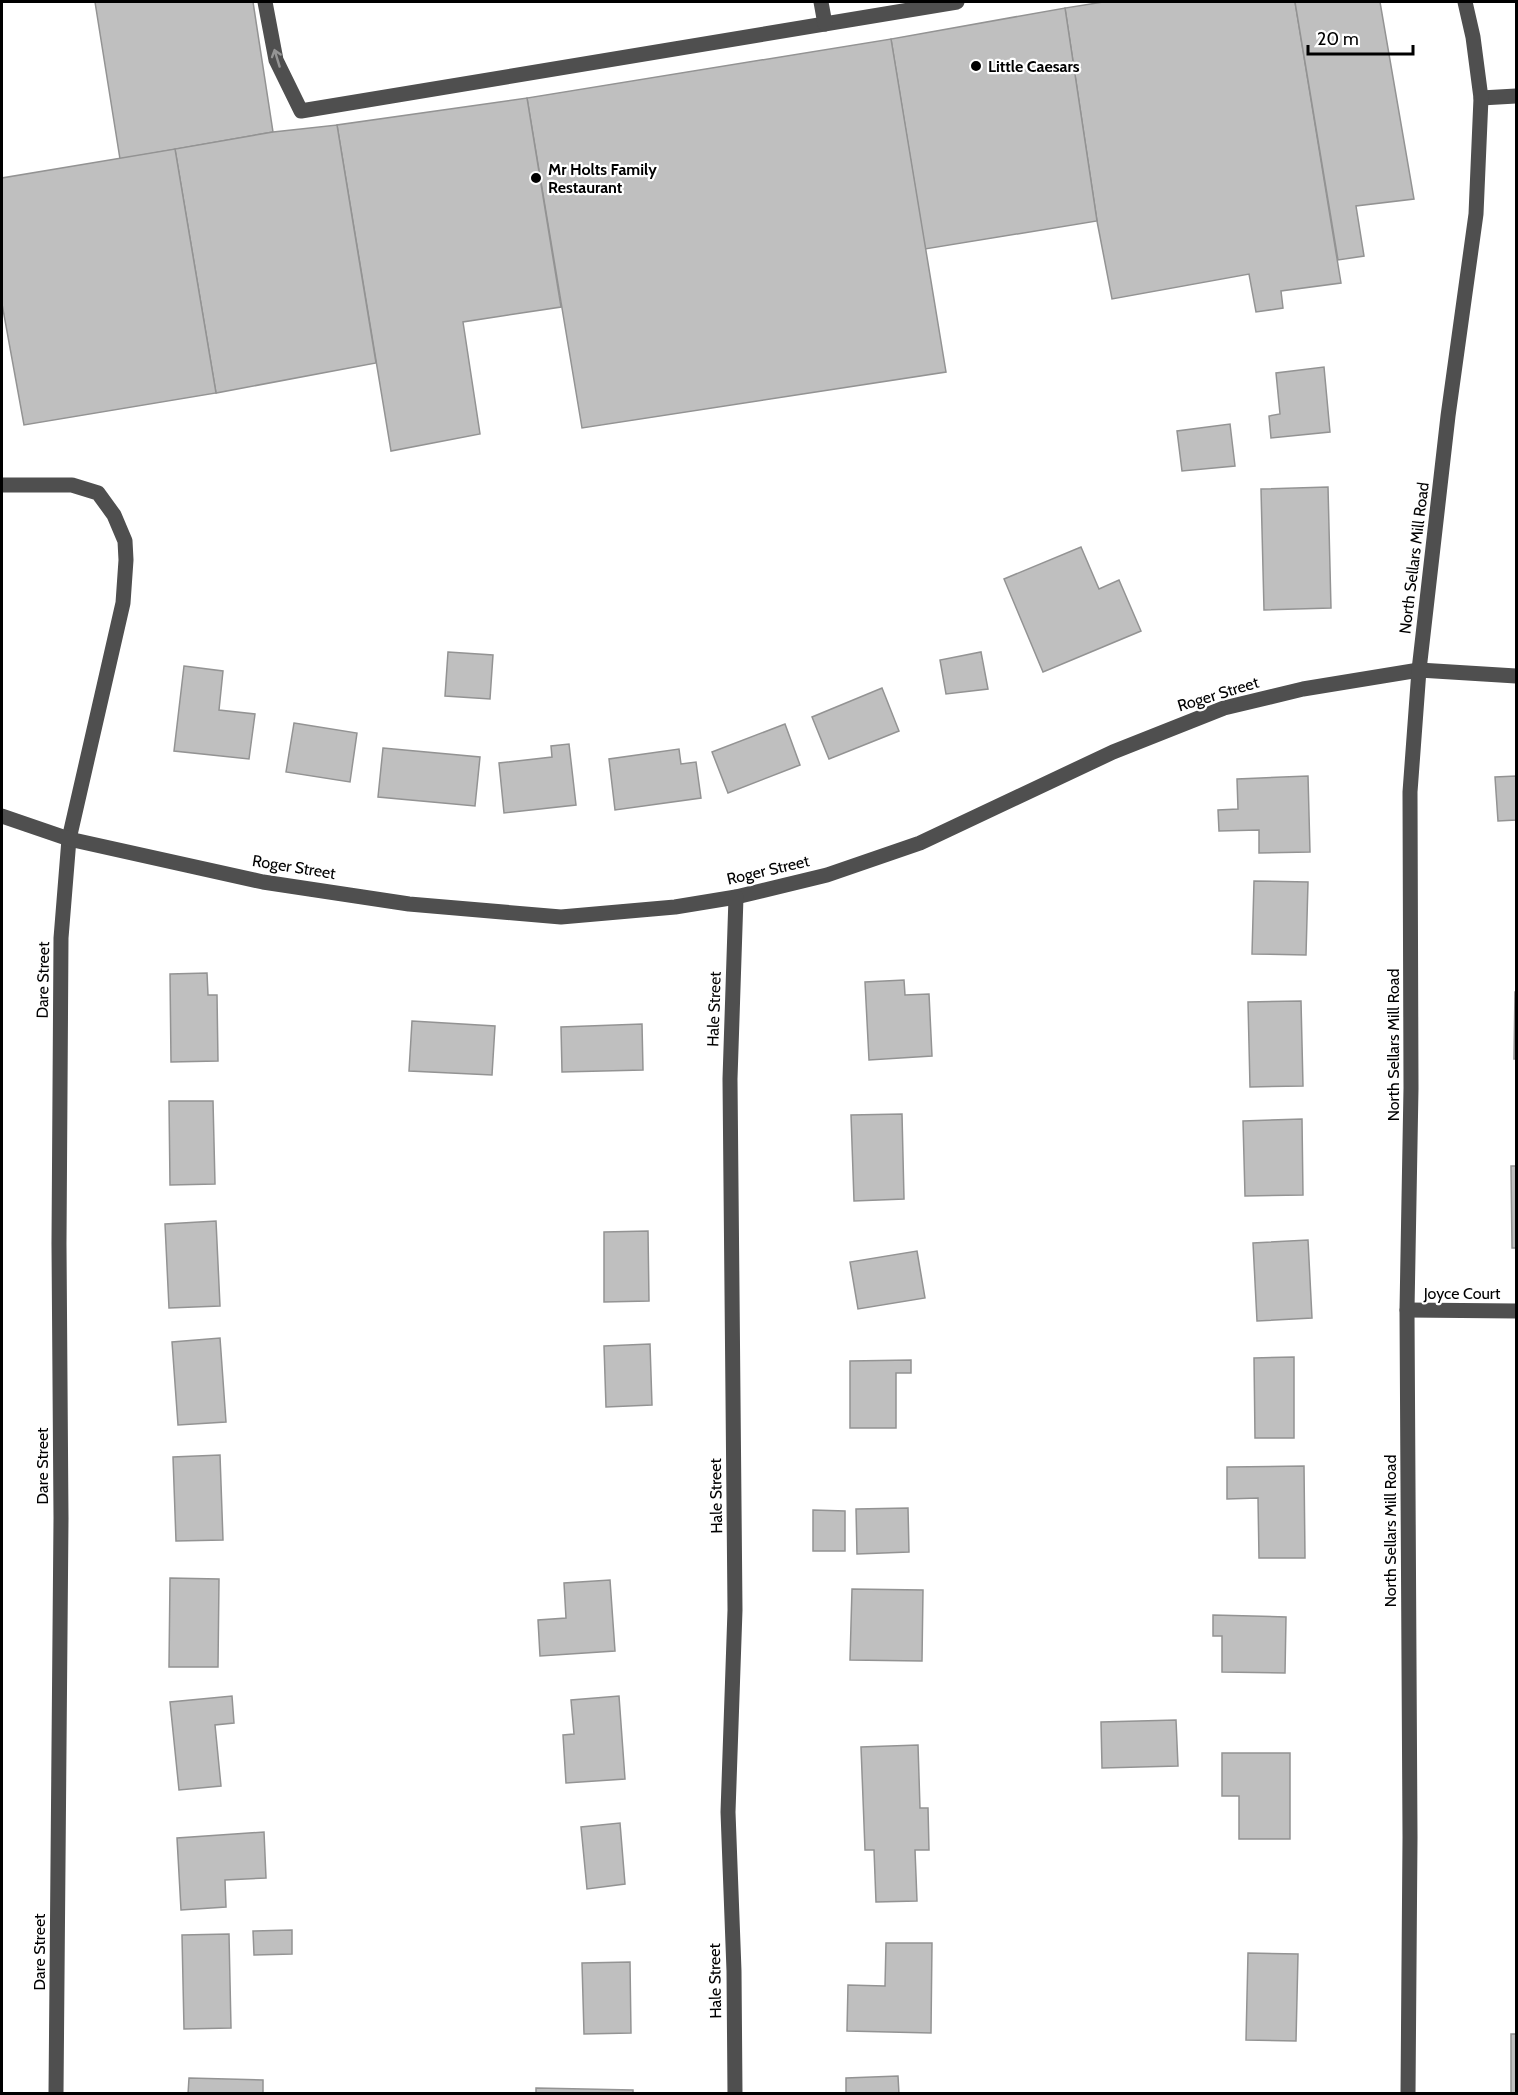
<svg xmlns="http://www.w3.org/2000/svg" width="1518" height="2095" viewBox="0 0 1518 2095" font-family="Cabin,sans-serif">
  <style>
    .building { fill: #bfbfbf; stroke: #939393; stroke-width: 1.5 }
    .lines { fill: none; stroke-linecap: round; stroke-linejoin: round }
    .minor { stroke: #4f4f4f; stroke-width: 15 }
    .oneway { stroke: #959595 }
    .poi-dot { fill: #000; stroke: #fff; stroke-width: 2 }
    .labels { text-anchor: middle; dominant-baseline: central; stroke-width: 4.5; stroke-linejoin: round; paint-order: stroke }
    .poi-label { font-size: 16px; font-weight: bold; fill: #000; stroke: #fff; text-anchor: start }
    .street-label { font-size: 16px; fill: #000; stroke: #fff }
  </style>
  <rect width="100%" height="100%" fill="#fff"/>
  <!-- building -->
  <g class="building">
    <path d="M95,2H253L273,132L120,159Z"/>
    <path d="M1103,2H1295L1341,283L1281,291L1283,308L1256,312L1249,274L1112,299L1097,221L1065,8Z"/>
    <path d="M1295,2H1380L1414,199L1356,206L1364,256L1338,260Z"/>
    <path d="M1065,8L1097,221L925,249L891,39Z"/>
    <path d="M891,39L946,372L582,428L527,98Z"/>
    <path d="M527,98L561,307L463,322L480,434L391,451L337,125Z"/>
    <path d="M337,125L376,363L216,393L175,149L273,132Z"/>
    <path d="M175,149L216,393L24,425L2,304V178Z"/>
    <path d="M1324,367L1330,432L1271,438L1269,416L1280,414L1276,373Z"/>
    <path d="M1230,424L1235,466L1182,471L1177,431Z"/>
    <path d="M1328,487L1331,608L1264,610L1261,489Z"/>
    <path d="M1081,547L1099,589L1119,580L1141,631L1043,672L1004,579Z"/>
    <path d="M448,652L493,655L490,699L445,696Z"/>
    <path d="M981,652L988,689L946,694L940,660Z"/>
    <path d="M184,666L223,671L219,710L255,714L249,759L174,751Z"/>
    <path d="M882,688L899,731L829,759L812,717Z"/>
    <path d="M294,723L357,733L350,782L286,772Z"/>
    <path d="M785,724L800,765L728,793L712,752Z"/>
    <path d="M569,744L576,805L504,813L499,763L552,757L551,746Z"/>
    <path d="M383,748L480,757L475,806L378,797Z"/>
    <path d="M679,749L681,764L696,762L701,798L615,810L609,759Z"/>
    <path d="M1308,776L1310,852L1259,853V830L1219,831L1218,810L1238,809L1237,779Z"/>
    <path d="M1516,776V820L1498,821L1495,777Z"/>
    <path d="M1254,881L1308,882L1306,955L1252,954Z"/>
    <path d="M207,973L208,995H217L218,1061L171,1062L170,974Z"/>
    <path d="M904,980L905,995L929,994L932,1056L869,1060L865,982Z"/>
    <path d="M1515,992H1516V1059H1514Z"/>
    <path d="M1301,1001L1303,1086L1250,1087L1248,1002Z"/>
    <path d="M412,1021L495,1026L492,1075L409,1071Z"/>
    <path d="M642,1024L643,1070L562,1072L561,1027Z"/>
    <path d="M169,1101H213L215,1184L170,1185Z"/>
    <path d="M902,1114L904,1199L854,1201L851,1115Z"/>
    <path d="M1302,1119L1303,1195L1245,1196L1243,1121Z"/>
    <path d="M1511,1166H1516V1248H1512Z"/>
    <path d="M216,1221L220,1306L169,1308L165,1224Z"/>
    <path d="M648,1231L649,1301L604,1302V1232Z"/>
    <path d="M1308,1240L1312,1318L1257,1321L1253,1243Z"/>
    <path d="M917,1251L925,1298L858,1309L850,1262Z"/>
    <path d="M220,1338L226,1422L178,1425L172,1342Z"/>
    <path d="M650,1344L652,1405L606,1407L604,1346Z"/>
    <path d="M1294,1357V1438H1255L1254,1358Z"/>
    <path d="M911,1360V1373H896V1428H850V1361Z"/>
    <path d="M220,1455L223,1540L176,1541L173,1457Z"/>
    <path d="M1304,1466L1305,1558H1259L1258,1498L1227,1499V1467Z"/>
    <path d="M908,1508L909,1552L857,1554L856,1509Z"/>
    <path d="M813,1510L845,1511V1551H813Z"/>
    <path d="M170,1578L219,1579L218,1667H169Z"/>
    <path d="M610,1580L615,1651L540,1656L538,1620L566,1618L564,1583Z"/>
    <path d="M852,1589L923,1590L922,1661L850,1660Z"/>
    <path d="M1213,1615L1286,1617L1285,1673L1222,1672V1636H1213Z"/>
    <path d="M232,1696L234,1723L215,1725L221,1786L179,1790L170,1702Z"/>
    <path d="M619,1696L625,1779L566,1783L563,1735L574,1734L571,1700Z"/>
    <path d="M1176,1720L1178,1766L1102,1768L1101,1722Z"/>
    <path d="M918,1745L920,1808H928L929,1850H915L917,1901L876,1902L874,1850H865L861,1747Z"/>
    <path d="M1222,1753H1290V1839H1239V1796H1222Z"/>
    <path d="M620,1823L625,1884L587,1889L581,1827Z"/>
    <path d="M264,1832L266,1878L225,1880L226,1907L181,1910L177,1838Z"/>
    <path d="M292,1930V1954L254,1955L253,1931Z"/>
    <path d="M229,1934L231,2028L184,2029L182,1935Z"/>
    <path d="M886,1943H932L931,2033L847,2031L848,1985L885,1986Z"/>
    <path d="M1248,1953L1298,1954L1296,2041L1246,2040Z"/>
    <path d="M630,1962L631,2033L584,2034L582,1963Z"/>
    <rect x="1511" y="2034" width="5" height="60"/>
    <path d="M898,2076L899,2094H846V2078Z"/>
    <path d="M189,2078L263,2080V2094H188Z"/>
    <path d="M536,2088L633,2090V2094H536Z"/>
  </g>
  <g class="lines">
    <!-- minor -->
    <g class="minor">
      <path d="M265,2L276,60L301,111L957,2"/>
      <path d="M821,2L825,24"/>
      <path d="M1481,98L1516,96"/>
      <path d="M2,485H72L98,493L114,515L125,541L126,560L123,603L69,839L61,938L59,1244L61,1518L56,2094"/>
      <path d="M2,816L69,839L263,882L409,904L561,917L675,907L736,897L827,875L920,843L1113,752L1224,708L1303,689L1419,670L1516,676"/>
      <path d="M1407,1310L1516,1311"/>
      <path d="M735,2094L734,1971L728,1812L735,1610L730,1079L736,897"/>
      <path d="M1408,2094L1410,1837L1407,1310L1411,1088L1410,792L1419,670L1448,416L1476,214L1481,98L1473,37L1465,2"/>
    </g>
  </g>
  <!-- one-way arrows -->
  <defs><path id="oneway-shaft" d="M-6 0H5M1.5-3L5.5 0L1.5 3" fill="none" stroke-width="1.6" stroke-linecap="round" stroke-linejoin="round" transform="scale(1.5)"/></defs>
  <use class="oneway" href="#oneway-shaft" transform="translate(277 58) rotate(-107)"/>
  <!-- markers -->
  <g class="poi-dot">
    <circle cx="976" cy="66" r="6"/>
    <circle cx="536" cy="178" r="6"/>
  </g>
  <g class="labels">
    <!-- poi labels -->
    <g class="poi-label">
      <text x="988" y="66">Little Caesars</text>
      <text x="548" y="169">Mr Holts Family<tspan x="548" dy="18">Restaurant</tspan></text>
    </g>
    <!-- street labels -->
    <g class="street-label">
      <text transform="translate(1414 558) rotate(-83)">North Sellars Mill Road</text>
      <text transform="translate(1218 694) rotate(-17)">Roger Street</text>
      <text transform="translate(294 867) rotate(9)">Roger Street</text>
      <text transform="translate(768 870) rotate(-13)">Roger Street</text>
      <text transform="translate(43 980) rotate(-89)">Dare Street</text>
      <text transform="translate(714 1009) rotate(-88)">Hale Street</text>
      <text transform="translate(1393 1045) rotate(-90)">North Sellars Mill Road</text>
      <text x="1462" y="1293">Joyce Court</text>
      <text transform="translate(42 1466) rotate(-90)">Dare Street</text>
      <text transform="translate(716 1496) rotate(-91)">Hale Street</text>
      <text transform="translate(1390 1531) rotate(-90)">North Sellars Mill Road</text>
      <text transform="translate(39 1952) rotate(-90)">Dare Street</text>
      <text transform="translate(715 1981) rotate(-91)">Hale Street</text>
    </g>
  </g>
  <!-- border -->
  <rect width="1518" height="2095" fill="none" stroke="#000000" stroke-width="6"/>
  <!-- scale -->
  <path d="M1308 45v9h105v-9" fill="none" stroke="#000000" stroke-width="3"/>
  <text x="1317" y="45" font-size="18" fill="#000000" stroke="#ffffff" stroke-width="4.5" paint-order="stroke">20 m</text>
</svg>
